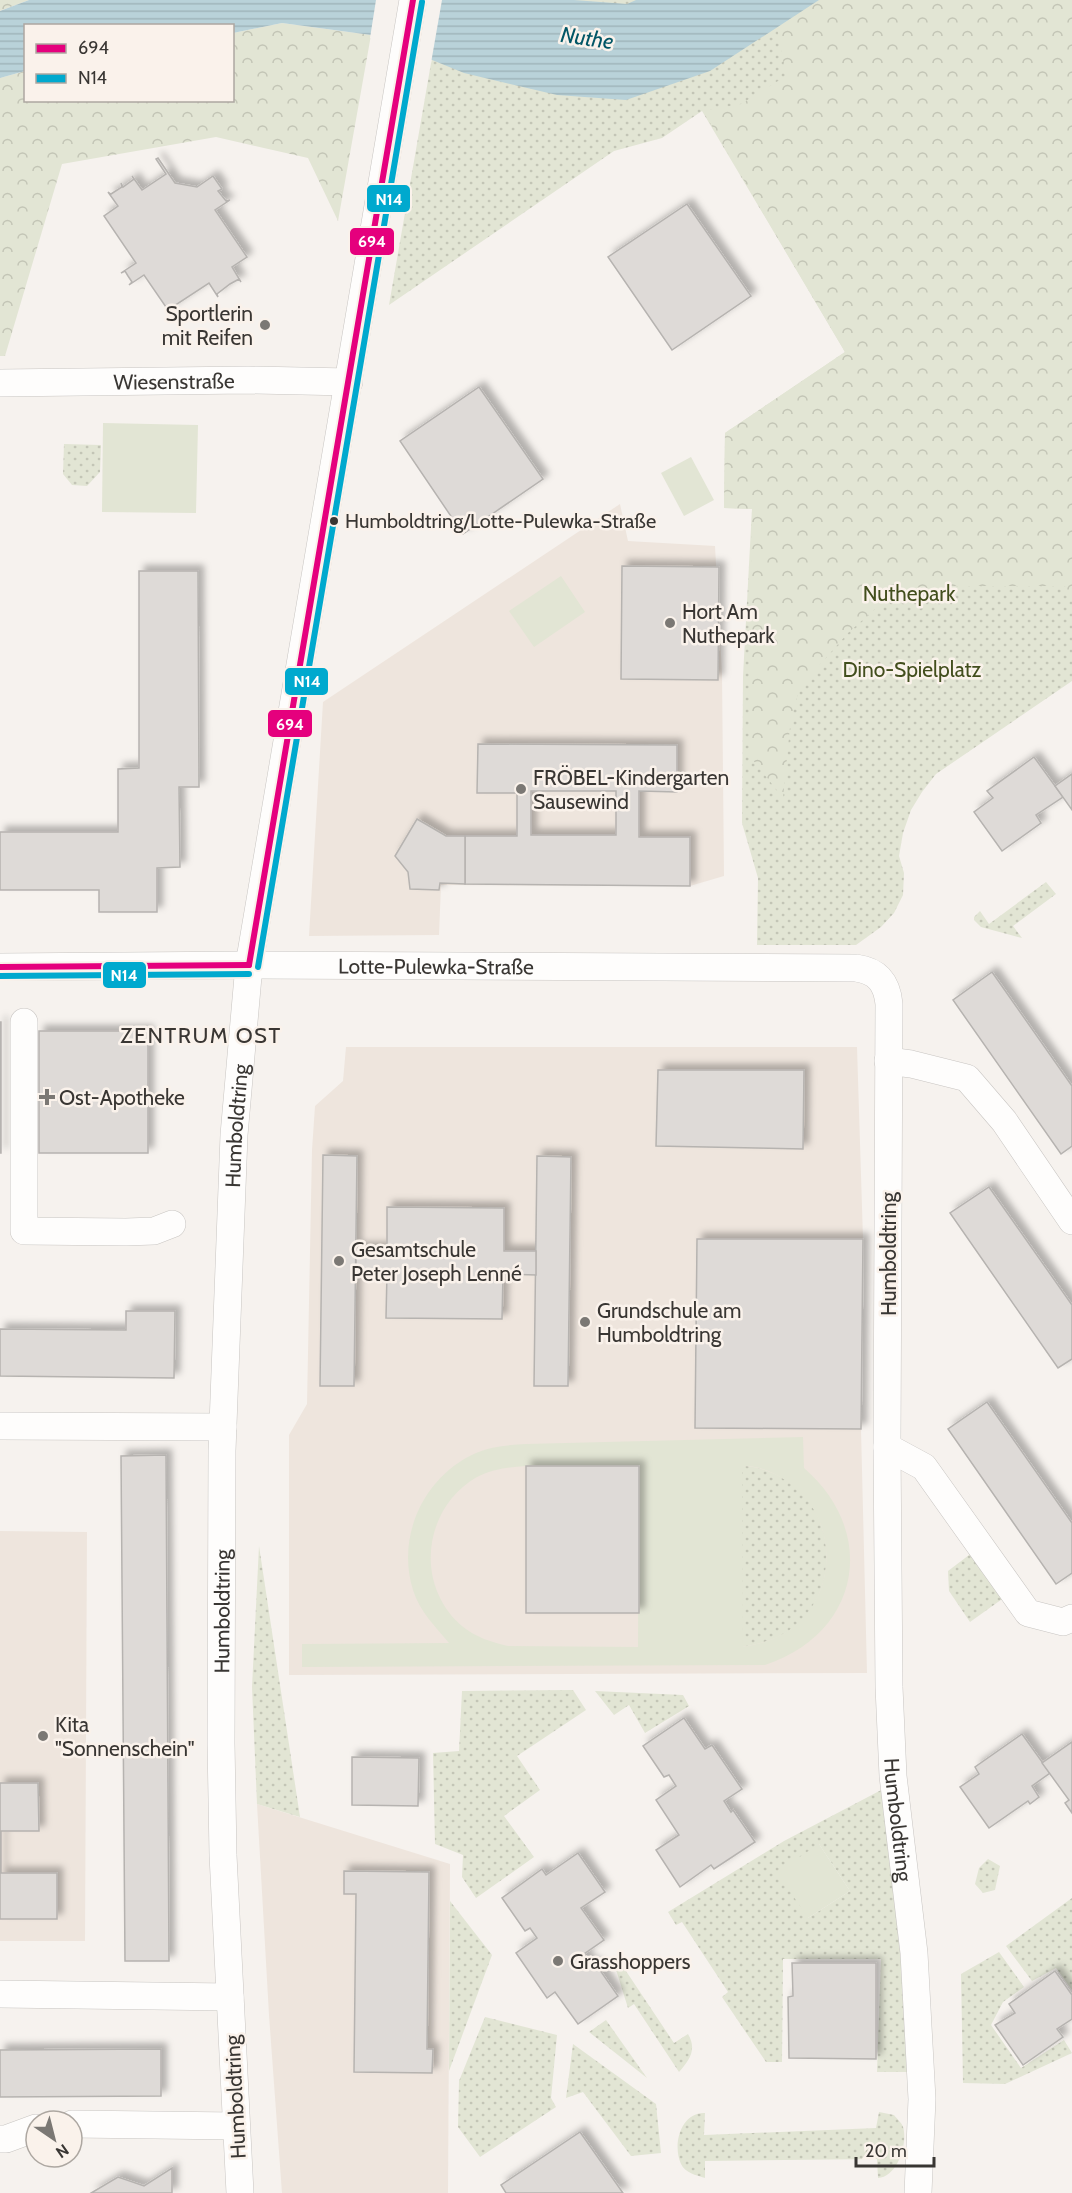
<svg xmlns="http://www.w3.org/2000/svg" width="1072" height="2193" viewBox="0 0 1072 2193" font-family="Cabin,sans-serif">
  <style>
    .built { fill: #eee5dd }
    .green { fill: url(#green-dots); fill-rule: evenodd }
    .forest { fill: url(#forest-crowns) }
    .pitch { fill: #e2e5d4; fill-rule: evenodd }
    .water { fill: url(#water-rules) }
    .pier { fill: #f6f2ee }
    .building { fill: #dedad7; stroke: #b6b3b0; stroke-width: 1.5; fill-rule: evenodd; filter: url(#shadow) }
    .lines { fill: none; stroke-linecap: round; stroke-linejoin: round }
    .minor-casing { stroke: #c8c5c2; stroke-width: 28 }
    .minor { stroke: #fefdfc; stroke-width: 27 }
    .bus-1-casing { stroke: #faf2eb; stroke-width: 10 }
    .bus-2-casing { stroke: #faf2eb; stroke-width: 10 }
    .bus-1 { stroke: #e5007d; stroke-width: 6 }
    .bus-2 { stroke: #00a9ce; stroke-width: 6 }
    .poi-dot { fill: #7b7874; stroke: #faf2eb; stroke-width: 2 }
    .bus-dot { fill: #393633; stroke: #faf2eb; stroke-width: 2 }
    .labels { text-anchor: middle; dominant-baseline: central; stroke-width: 5; stroke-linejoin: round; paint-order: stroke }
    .bus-label { font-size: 20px; fill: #393633; stroke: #faf2eb; text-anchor: start }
    .poi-label { font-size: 21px; fill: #393633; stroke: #faf2eb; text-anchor: start }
    .street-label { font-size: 21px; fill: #393633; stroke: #faf2eb }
    .park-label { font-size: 21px; fill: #424e1d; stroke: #faf2eb }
    .water-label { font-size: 22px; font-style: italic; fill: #025666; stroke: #faf2eb }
    .neighbourhood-label { font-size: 22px; letter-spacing: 1.5px; fill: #393633; stroke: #faf2eb }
    .line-badge { stroke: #faf2eb; stroke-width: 2 }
    .badge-label { font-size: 16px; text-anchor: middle; font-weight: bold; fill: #fff }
  </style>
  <defs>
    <pattern id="green-dots" width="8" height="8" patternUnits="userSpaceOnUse" patternTransform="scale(1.5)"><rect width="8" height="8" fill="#e2e5d4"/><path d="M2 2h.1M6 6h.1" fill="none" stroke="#c3c5b6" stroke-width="1.8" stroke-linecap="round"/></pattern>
    <pattern id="forest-crowns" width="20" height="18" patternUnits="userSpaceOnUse" patternTransform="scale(1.5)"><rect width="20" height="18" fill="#e2e5d4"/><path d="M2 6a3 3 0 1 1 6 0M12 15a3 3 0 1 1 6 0" fill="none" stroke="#c3c5b6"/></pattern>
    <pattern id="water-rules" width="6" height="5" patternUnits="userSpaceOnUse" patternTransform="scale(1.5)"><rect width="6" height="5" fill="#b9d2d9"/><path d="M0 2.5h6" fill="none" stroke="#a0b5bb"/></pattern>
    <filter id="shadow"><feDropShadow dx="5.5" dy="-5.5" stdDeviation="3" flood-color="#0004"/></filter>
  </defs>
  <rect width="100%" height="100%" fill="#f6f2ee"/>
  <!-- built -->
  <g class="built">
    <path d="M620,504L628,541L715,546L722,673L724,876L690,886L441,885L439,935L309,936L323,702Z"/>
    <path d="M346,1047H857L863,1239L861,1429L867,1673L289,1675V1435L307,1404L312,1150L315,1106L343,1081Z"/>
    <path d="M0,1531L87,1532L85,1941H0Z"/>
    <path d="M257,1804L450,1864L448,2193H282L269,2015Z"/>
  </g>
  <!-- green -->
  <g class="green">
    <path d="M442,0H1072V681L936,774L922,792L911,810L903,833L899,856L904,873L903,895L894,913L881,927L856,945H757L758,878L742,823L743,676L752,509L724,508L725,433L845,352L702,111L662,138L614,151L389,305Z"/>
    <path d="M64,444L101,445L100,472L87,486L72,485L63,474Z"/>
    <path d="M1046,882L1056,894L1013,926L1022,938L981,927L974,920V917L980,911L989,924Z"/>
    <path d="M742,1466C758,1466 772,1472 786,1480C832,1509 840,1577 804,1618C787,1636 766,1643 742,1647Z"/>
    <path d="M259,1546L300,1817L257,1804L252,1687Z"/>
    <path d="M973,1552L1005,1597L970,1622L949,1591L948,1571Z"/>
    <path d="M573,1690L586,1710L517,1756L540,1790L504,1816L534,1857L476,1898L462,1877L463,1855L435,1844L433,1753L459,1751L462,1691Z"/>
    <path d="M595,1691L683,1695L689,1706L645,1733L629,1705L614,1715Z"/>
    <path d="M887,1787L906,1968L909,2072H877L881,1959H783L782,2062H766L722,1997L728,1992L682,1922L676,1925L668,1912L784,1841ZM819,1844L850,1891L808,1918Z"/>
    <path d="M988,1859L1000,1866L995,1890L983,1893L975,1884L979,1868Z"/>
    <path d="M1072,1898V1990L1056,1968L1032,1981L1006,1946Z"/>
    <path d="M450,1901L492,1955L449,2071Z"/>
    <path d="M999,1952L1024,1987L1003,2002L991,2025L1021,2068L1064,2040L1072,2053L1005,2084L963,2083L961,1974Z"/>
    <path d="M616,1956L674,2043L688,2034C697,2049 690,2060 679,2072L634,2004L628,2008L613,1960Z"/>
    <path d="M485,2017L557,2035L551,2098L556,2107L480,2157L458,2127L459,2081Z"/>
    <path d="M606,2020L647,2078L589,2032Z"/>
    <path d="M573,2044L656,2104L661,2153L631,2156L583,2092L566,2098Z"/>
    <path d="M879,2112L894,2115C896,2118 902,2123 903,2127C908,2142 898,2177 878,2178L877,2159L705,2161V2178C696,2175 685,2173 681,2164C672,2144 681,2112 705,2113L704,2135L876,2128Z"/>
  </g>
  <!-- forest -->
  <g class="forest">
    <path d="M0,0H29L0,11Z"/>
    <path d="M819,0H1072V598L1065,586H936L884,601L848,633L800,687L791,717L783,798L749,755L752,509L724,508L725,433L845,352L703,111L741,104L786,76L777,27Z"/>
    <path d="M282,23L371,35L338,221L308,158L216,137L62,164L5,356H0V78L25,71L26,100H232L233,33Z"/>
  </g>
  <!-- pitch -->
  <g class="pitch">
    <path d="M103,423L198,425L196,513L102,512Z"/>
    <path d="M691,457L714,500L684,516L661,473Z"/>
    <path d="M561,576L585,612L534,647L509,611Z"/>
    <path d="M803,1437L804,1468C879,1533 860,1634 765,1665L302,1667V1644L449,1643C435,1626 420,1612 413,1590C396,1536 424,1476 476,1453C492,1446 509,1445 526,1444ZM526,1466H639L638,1647L508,1646C491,1642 475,1637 462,1626C414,1585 423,1508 477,1477C492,1469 509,1467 526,1466ZM742,1466C757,1465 773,1472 785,1480C832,1509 840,1577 804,1617C787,1636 766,1643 743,1647Z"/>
    <path d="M819,1844L850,1891L808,1918L777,1872Z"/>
  </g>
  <!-- water -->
  <path class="water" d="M29,0H574L627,4L636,0H819L710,71L626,100L557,95L464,73L371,35L282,23L233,33L232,26H26L25,71L0,78V11Z"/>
  <!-- pier -->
  <path class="pier" d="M376,0H442L431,63L370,38Z"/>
  <!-- building -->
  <g class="building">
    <path d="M158,158L175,183L197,187L213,176L222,189L218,191L226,201L230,200L215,210L247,257L232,267L241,282L239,279L230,284L217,294L218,297L209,283L168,310L144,275L129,285L132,282L128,276L125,271L121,273L136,263L104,216L118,206L108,192L111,194L122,187L121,183L123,187L134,179L132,176L142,190L166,174L156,159Z"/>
    <path d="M687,204L751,296L672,350L608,257Z"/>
    <path d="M479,387L543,479L463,534L400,441Z"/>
    <path d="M622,566L719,567L718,680L621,679Z"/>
    <path d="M139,571H198L199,787H179L180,867L157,868V912H99V890H0V832H118V769L139,768Z"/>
    <path d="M478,744L677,745V792L639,791V837H690V886L465,884V836H517V793H477ZM531,791H616V835H531Z"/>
    <path d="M1034,757L1063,797L1036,815L1041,823L1002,851L974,812L993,798L987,791Z"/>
    <path d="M1072,774V810L1055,786Z"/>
    <path d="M417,819L446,836H465V884L440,883L439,890L410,889L408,872L395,856Z"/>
    <path d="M992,972L1072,1086V1146L1061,1154L953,1000Z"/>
    <rect x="0" y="1022" width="1" height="131"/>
    <rect x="39" y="1031" width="109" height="122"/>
    <path d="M658,1070H804L803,1149L656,1146Z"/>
    <path d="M323,1155L357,1156L354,1386H320Z"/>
    <path d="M537,1156L571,1157L568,1386H534Z"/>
    <path d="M989,1187L1072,1305V1359L1058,1368L950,1213Z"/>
    <path d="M387,1207L504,1208V1251H536V1275L503,1274L502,1319L386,1318L387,1273H356V1248H387Z"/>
    <path d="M697,1239H863L861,1429L695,1428Z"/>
    <path d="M126,1311H175L174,1378L0,1376V1329L126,1330Z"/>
    <path d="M987,1402L1072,1523V1573L1056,1584L948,1429Z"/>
    <path d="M166,1455L169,1961H125L121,1456Z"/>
    <rect x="526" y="1466" width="113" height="147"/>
    <path d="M684,1718L705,1749L712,1745L742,1789L724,1801L731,1812L733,1810L755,1842L714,1869L711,1865L680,1887L656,1850L679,1835L656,1800L676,1786L669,1775L664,1777L643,1746Z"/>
    <path d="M1022,1734L1050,1773L1032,1786L1039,1797L1030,1804L1028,1801L989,1828L960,1787L979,1774L975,1767Z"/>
    <path d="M1072,1742V1813L1065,1803L1069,1800L1042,1763Z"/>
    <path d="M352,1757L419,1758L418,1806L352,1805Z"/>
    <path d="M0,1783H38L39,1831H1V1873H57V1919H0Z"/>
    <path d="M578,1853L605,1892L581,1908L604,1940L584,1954L592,1965L595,1963L618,1996L578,2024L555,1992L547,1998L516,1953L537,1938L530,1928L525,1931L502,1898L542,1869L546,1875Z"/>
    <path d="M344,1871L429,1872L427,2049H433L432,2073L354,2072L356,1894H344Z"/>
    <path d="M792,1963H876V2059L789,2058L788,1997L793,1996Z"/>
    <path d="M1055,1971L1072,1995V2019L1057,2029L1063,2037L1023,2065L995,2025L1015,2013L1009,2004Z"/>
    <path d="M161,2049V2096L0,2097V2050Z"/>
    <path d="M580,2132L623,2193H506L501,2185Z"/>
    <path d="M172,2168V2193H91L118,2177L144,2186Z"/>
  </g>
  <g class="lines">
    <defs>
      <g id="minor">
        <path id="s1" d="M0,383L248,380L349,382"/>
        <path id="s2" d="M0,967L249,965L856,968C878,971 887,983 889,1004L887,1447L889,1687L893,1776L914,1953L922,2099L918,2193"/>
        <path d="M24,1022V1231L126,1232L154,1231L172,1224"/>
        <path d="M888,1061L911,1064L967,1078L1004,1121L1072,1221"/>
        <path d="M0,1426L223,1427"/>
        <path d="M887,1447L924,1467L1028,1613L1063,1622L1072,1618"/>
        <path d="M0,1994L230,1997"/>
        <path d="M72,2124L236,2126"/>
        <path d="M0,2139H6L36,2128"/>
        <path id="s3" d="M240,2193L223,1855L221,1743L222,1451L234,1135L249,965L413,0"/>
      </g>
    </defs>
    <!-- minor casing -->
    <use href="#minor" class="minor-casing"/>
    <!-- minor -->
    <use href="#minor" class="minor"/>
    <defs>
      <g id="bus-1">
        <path d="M249,965L413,0"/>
        <path d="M0,967L249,965"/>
      </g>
      <g id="bus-2">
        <path d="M258,967L422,2"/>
        <path d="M0,976L249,974"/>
      </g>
    </defs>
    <!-- bus-1 casing -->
    <use href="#bus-1" class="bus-1-casing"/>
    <!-- bus-2 casing -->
    <use href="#bus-2" class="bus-2-casing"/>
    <!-- bus-1 -->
    <use href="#bus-1" class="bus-1"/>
    <!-- bus-2 -->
    <use href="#bus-2" class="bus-2"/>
  </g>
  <!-- markers -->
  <g class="poi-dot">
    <circle cx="265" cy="325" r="6"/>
    <circle cx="670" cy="623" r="6"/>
    <circle cx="521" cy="789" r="6"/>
    <path d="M44 1088h6v6h6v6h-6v6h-6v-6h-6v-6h6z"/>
    <circle cx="339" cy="1261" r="6"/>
    <circle cx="585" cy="1322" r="6"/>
    <circle cx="43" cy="1736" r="6"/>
    <circle cx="558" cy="1961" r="6"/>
  </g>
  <circle class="bus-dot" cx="334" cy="521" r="5"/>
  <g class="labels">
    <!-- bus labels -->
    <g class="bus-label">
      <text x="345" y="521">Humboldtring/Lotte-Pulewka-Straße</text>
    </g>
    <!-- poi labels -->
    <g class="poi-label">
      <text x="253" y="313" text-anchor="end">Sportlerin<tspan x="253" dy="24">mit Reifen</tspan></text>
      <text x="682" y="611">Hort Am<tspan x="682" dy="24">Nuthepark</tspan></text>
      <text x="533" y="777">FRÖBEL-Kindergarten<tspan x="533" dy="24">Sausewind</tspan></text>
      <text x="59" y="1097">Ost-Apotheke</text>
      <text x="351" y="1249">Gesamtschule<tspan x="351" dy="24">Peter Joseph Lenné</tspan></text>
      <text x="597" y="1310">Grundschule am<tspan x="597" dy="24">Humboldtring</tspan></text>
      <text x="55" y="1724">Kita<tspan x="55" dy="24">"Sonnenschein"</tspan></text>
      <text x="570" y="1961">Grasshoppers</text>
    </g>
    <!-- street labels -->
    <g class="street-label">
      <text stroke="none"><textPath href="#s1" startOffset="174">Wiesenstraße</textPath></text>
      <text stroke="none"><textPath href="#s2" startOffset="436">Lotte-Pulewka-Straße</textPath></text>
      <text stroke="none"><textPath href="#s3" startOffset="1068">Humboldtring</textPath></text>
      <text transform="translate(888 1254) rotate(-90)">Humboldtring</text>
      <text stroke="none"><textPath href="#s3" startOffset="582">Humboldtring</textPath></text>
      <text stroke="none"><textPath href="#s2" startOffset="1726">Humboldtring</textPath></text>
      <text transform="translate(235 2097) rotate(-93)">Humboldtring</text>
    </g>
    <!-- park labels -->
    <g class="park-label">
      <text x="909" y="593">Nuthepark</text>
      <text x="912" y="669">Dino-Spielplatz</text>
    </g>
    <!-- water labels -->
    <g class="water-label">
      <text transform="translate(587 38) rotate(8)">Nuthe</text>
    </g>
    <!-- neighbourhood labels -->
    <g class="neighbourhood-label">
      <text x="201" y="1035">ZENTRUM OST</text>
    </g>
  </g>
  <g class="line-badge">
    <rect x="366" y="184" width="45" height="29" rx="6" fill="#00a9ce"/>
    <rect x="349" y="227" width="46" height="29" rx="6" fill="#e5007d"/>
    <rect x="284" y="667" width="45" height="29" rx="6" fill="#00a9ce"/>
    <rect x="267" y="709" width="46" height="29" rx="6" fill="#e5007d"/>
    <rect x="102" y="961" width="45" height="28" rx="6" fill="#00a9ce"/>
  </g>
  <g class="badge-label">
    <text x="389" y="205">N14</text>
    <text x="372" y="247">694</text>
    <text x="307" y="687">N14</text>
    <text x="290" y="730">694</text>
    <text x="124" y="981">N14</text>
  </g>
  <!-- legend -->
  <rect x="24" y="24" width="210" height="78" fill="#faf2eb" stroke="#ada7a1" stroke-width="1.5"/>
  <rect x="36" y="44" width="30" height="9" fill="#e5007d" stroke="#ada7a1" stroke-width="1.5"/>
  <text x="78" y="54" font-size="18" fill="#393633">694</text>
  <rect x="36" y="74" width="30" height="9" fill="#00a9ce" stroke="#ada7a1" stroke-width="1.5"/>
  <text x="78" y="84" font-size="18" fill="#393633">N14</text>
  <!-- north arrow -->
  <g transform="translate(54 2139) rotate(145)"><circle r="28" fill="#faf2eb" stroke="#ada7a1" stroke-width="1.5"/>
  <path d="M0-4.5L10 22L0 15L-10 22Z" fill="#7b7874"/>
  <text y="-9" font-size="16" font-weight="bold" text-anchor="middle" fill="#393633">N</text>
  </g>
  <!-- scale -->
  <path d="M856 2157v9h78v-9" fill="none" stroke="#393633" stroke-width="3"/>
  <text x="865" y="2157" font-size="18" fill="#393633" stroke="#faf2eb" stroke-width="4.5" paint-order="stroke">20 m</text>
</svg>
